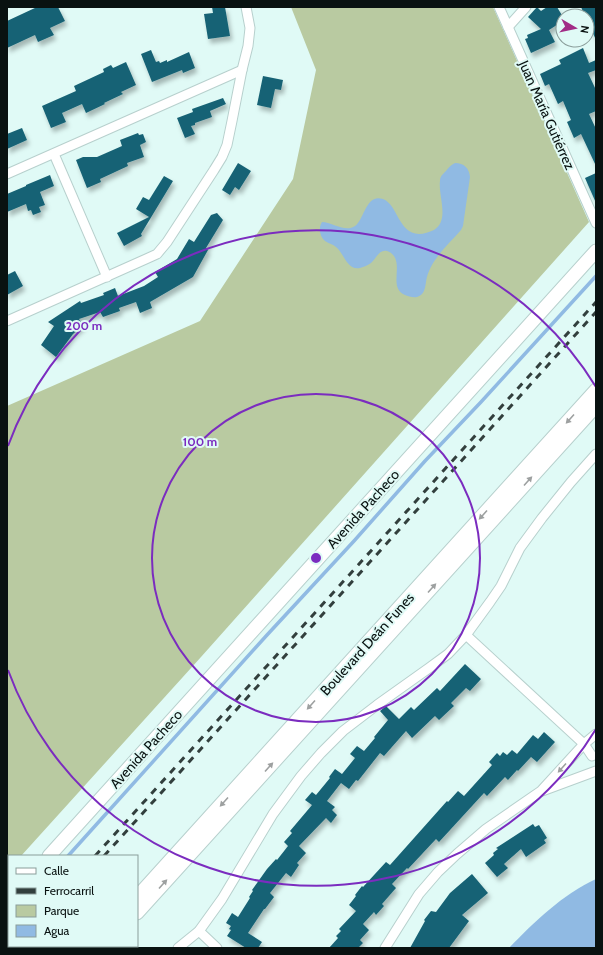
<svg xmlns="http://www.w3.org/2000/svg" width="603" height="955" viewBox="0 0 603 955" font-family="Cabin,sans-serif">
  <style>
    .green { fill: #b9caa1 }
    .water { fill: #90bae3 }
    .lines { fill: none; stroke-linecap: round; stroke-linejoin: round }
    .stream { stroke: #90bae3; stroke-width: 3.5 }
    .building { fill: #176274; filter: url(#shadow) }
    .street-casing { stroke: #b7d0cd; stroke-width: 11 }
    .secondary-casing { stroke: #b7d0cd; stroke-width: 15 }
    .street { stroke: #fff; stroke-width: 9 }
    .secondary { stroke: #fff; stroke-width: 13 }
    .rail { stroke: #323f3d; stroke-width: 3; stroke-dasharray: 7 7; stroke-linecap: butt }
    .oneway { fill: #9da0a0 }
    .ring { fill: none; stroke: #7b2cbf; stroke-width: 2 }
    .labels { text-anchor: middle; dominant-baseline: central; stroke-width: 4; stroke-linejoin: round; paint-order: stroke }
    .street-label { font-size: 14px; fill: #091211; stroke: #e0faf6 }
    .centre { fill: #7b2cbf; stroke: #e0faf6; stroke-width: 2 }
    .ring-label { font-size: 12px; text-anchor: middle; font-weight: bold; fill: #7b2cbf; stroke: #e0faf6; stroke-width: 4; stroke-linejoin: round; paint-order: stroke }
  </style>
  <defs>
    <filter id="shadow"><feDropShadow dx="2.5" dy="4.5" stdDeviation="2" flood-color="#0004"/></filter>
  </defs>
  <rect width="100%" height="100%" fill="#e0faf6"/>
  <!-- green -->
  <path class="green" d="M291,7H493L589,222L201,657L21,856H9V869L7,871V406L200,321L293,179L316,70Z"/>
  <!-- water -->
  <g class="water">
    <path d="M455,163C464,163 469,168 470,177L463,226L461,230C447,246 429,261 426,282C425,289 424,295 417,297C413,298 408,296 405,295C389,288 402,268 394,256C392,254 391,252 387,251C379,249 376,259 371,263C368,265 364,267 360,268C347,271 344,253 336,247C333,244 329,244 325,241C320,237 318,228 322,222C332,222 345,233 355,226C364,220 366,193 383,199C398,205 398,233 419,234C424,234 429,232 434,230C450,220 438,196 440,181C440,176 443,174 446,171C449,167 451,165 455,163Z"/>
    <path d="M596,879V948H509C534,922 563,894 596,879Z"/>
  </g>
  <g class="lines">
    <!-- stream -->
    <g class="stream">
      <path d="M68,856L267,635L354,541L425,461L481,402L596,276"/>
      <path d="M7,923L9,921"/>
    </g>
  </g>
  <!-- building -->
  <g class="building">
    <path d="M37,7H58L65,21L50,28L54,35L38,42L35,35L7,48V21Z"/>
    <path d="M212,7H225L230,36L208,39L204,14L213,13Z"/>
    <path d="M537,7L541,11L547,7H557L563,17V21L549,30L555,42L531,53L525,39L528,38L527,35L541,29L528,17Z"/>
    <path d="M581,7H596V40L587,20V16H585Z"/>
    <path d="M583,48L589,63L596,60V70L588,73L596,90V111L589,114L596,129V166L581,134L574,138L567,122L571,120L563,101L558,104L549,84L545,86L540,74L561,64L559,60Z"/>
    <path d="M151,50L156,62L159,61L160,63L167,60V62L189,52L195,68L183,73L182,70L152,82L141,54Z"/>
    <path d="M126,62L136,85L121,92L123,94L104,103L105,104L86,113L82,104L62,113L66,122L51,128L42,106L76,91L74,86L104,72L103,69L111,65L113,68Z"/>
    <path d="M263,76L283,80L281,90L275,89L271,108L257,105Z"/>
    <path d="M223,98L226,104L210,111L212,117L195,123V125L191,126L195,134L185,138L177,118L193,112L192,109Z"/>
    <path d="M22,128L27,140L7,149V134Z"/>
    <path d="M138,133L139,135L143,134L146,142L140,145L144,157L127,163L128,166L100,179L101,182L87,188L76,160L83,157H97L122,146L120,140Z"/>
    <path d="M238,163L251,171L239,190L235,187L230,195L222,190Z"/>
    <path d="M596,173V203L585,178Z"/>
    <path d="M50,175L54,186L40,192L45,205L39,207L41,212L33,215L31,210L28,211L26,204L7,212V194L26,186V185Z"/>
    <path d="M164,176L173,181L141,234L142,236L124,246L117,233L149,217L136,209L143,197L149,200Z"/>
    <path d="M217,213L223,220L206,248L208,250L193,277L150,302L152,308L140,313L136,302L119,308L120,311L103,317L100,312L79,319L83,325L73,334L56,357L41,345L54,326L48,322L80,301L81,303L104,295L103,293L115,288L118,296L144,286L158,277L155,272L177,259L189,239L194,242L211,215Z"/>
    <path d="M15,271L23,286L7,295V275Z"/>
    <path d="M465,664L481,679L470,691L466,688L451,703L454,706L439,720L435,716L412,738L406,731L384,756L380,753L358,781L356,780L349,789L341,783L327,801L335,807L332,810L337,815L331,823L326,818L299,846L306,853L297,863L299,865L291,877L286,873L270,893L274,897L265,909H264L248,933L262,942L258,948H246L227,936L231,930L229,929L231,926L226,923L232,913L238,917L250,898L249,897L253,891L252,890L267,869L276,859L277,860L288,846L284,842L292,833L290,831L312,805L305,800L312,792L316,795L330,778L329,777L335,769L342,774L355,758L350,754L357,746L364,751L375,738L374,737L388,720L380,711L386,706L399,719L411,707L414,710L437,688L440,691Z"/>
    <path d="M544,732L555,742L537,762L531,757L518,771L517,770L508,780L505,777L487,796L484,793L439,842L436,839L408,869L407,868L392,884L396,888L382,904L384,906L376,915L374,912L363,924L369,930L360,940L363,943L358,948H329L338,938L336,936L341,931L339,929L356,911L349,905L356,896L355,895L362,886L363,887L386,862L390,865L447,801L448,802L458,791L464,796L492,765L489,762L497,753L500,756L503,752L507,755L512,750L517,754L533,735L538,739Z"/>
    <path d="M533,824L535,827L539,825L547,838L544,840L546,843L526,857L521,849L504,864L508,868L497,877L485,863L494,855L493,853L498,849L496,848Z"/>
    <path d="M472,874L488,893L462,915L469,921L449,948H410L425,921L424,920L431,911L436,912L450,893Z"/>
  </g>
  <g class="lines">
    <defs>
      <g id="street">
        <path d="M499,7L596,223"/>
        <path d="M508,27L526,7"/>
        <path d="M54,154L107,277"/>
        <path d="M7,174L242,70"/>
        <path d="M7,321L146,259L157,254L167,242L214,170L222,157L227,145L232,121L242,70L248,46L250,28L246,7"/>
        <path d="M466,635L584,744L592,756"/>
        <path d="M542,791L596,771"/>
        <path d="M199,931L217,948"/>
        <path d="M178,948L199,931L222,899L273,814L301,776L321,753L343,731L377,705L429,668L448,654L466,635L490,602L501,586L520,548L542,518L571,482L596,454"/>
        <path d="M385,948L419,894L438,872L457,854L486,829L541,791L584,744L596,734"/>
      </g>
      <g id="secondary">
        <path d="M49,856L596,251"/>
        <path d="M137,897L596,390"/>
        <path d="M7,903L9,901"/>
        <path d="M137,913L596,406"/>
        <path d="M91,948L93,946"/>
        <path d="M106,948L107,946"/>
      </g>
    </defs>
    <!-- street casing -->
    <use href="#street" class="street-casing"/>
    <!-- secondary casing -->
    <use href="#secondary" class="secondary-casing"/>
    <!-- street -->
    <use href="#street" class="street"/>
    <!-- secondary -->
    <use href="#secondary" class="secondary"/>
    <!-- rail -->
    <g class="rail">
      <path d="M95,856L596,302"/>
      <path d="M104,856L596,312"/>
      <path d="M12,948L14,946"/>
      <path d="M21,948L23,946"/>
    </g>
  </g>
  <!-- one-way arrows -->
  <defs><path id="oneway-solid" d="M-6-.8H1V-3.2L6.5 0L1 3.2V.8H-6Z"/></defs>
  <g class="oneway">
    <use href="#oneway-solid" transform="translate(570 419) rotate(132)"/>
    <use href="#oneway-solid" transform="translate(528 481) rotate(-48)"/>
    <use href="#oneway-solid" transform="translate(483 515) rotate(132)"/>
    <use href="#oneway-solid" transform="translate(432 588) rotate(-48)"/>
    <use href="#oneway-solid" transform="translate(311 705) rotate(132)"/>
    <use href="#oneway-solid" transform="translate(269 767) rotate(-48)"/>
    <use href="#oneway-solid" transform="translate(562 768) rotate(132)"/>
    <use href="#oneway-solid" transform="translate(224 802) rotate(132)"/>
    <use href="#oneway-solid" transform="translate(163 884) rotate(-48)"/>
  </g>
  <!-- distance rings -->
  <g class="ring">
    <circle cx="316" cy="558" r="164"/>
    <path d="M596 729A328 328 0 0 1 8 670M8 446A328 328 0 0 1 596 387"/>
  </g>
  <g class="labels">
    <!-- street labels -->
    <g class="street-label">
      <text transform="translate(547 115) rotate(66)">Juan María Gutiérrez</text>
      <text transform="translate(363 509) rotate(-48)">Avenida Pacheco</text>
      <text transform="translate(367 644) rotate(-48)">Boulevard Deán Funes</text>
      <text transform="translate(146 749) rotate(-48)">Avenida Pacheco</text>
    </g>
  </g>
  <circle cx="316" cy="558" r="6" class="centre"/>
  <g class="ring-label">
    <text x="84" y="330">200 m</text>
    <text x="200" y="446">100 m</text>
  </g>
  <!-- border -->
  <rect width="603" height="955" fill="none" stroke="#091211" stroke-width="16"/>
  <!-- legend -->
  <rect x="8" y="855" width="130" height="92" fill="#e0faf6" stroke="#8a9d9a"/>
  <rect x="16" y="868" width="20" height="6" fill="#ffffff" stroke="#8a9d9a"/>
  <text x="44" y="875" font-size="12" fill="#091211">Calle</text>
  <rect x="16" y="888" width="20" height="6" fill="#323f3d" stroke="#8a9d9a"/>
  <text x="44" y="895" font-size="12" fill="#091211">Ferrocarril</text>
  <rect x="16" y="905" width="20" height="12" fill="#b9caa1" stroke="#8a9d9a"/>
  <text x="44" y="915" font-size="12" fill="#091211">Parque</text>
  <rect x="16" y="925" width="20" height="12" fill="#90bae3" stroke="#8a9d9a"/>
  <text x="44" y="935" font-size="12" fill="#091211">Agua</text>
  <!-- north arrow -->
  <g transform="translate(575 28) rotate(99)"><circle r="19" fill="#e0faf6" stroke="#8a9d9a"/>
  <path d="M0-3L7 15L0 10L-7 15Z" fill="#a12c86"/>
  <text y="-6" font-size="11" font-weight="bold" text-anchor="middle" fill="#091211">N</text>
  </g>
</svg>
